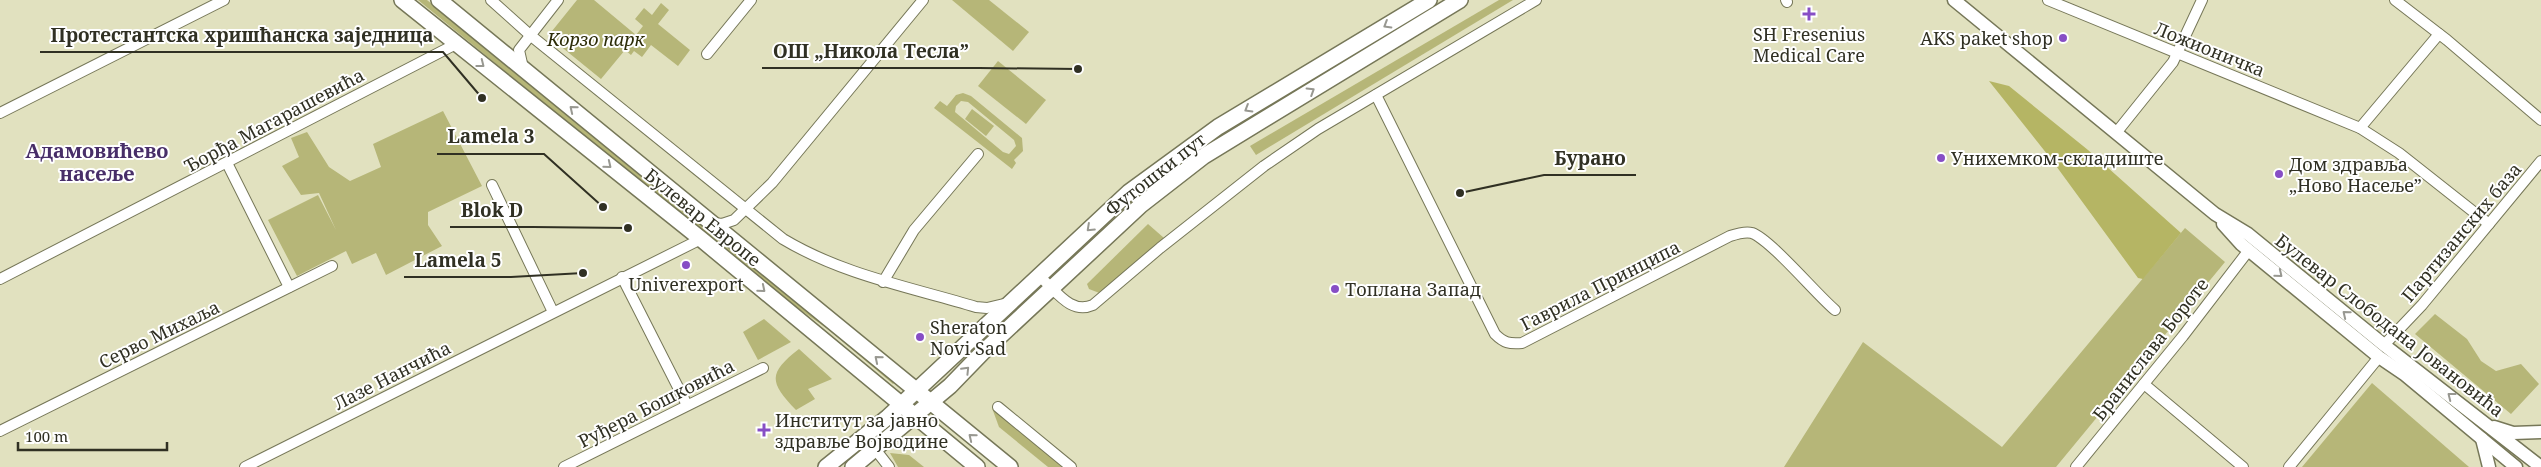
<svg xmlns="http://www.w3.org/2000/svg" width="2541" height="467" viewBox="0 0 2541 467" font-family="'Noto Serif',serif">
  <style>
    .green { fill: #b6b678; fill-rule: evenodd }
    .forest { fill: #b5b564 }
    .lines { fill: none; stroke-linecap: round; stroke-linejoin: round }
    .minor-casing { stroke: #767758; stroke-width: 12 }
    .tertiary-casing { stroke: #767758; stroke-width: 15 }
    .secondary-casing { stroke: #767758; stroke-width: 18 }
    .minor { stroke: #fff; stroke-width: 10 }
    .tertiary { stroke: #fff; stroke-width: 12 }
    .secondary { stroke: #fff; stroke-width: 15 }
    .oneway { stroke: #989891 }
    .poi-dot { fill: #874ec5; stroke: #fff; stroke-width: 2 }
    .labels { text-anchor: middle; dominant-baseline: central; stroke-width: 4; stroke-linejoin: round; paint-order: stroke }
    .poi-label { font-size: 18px; fill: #303023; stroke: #fff; text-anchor: start }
    .park-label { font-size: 18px; font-style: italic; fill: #2d2c08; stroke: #fff }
    .street-label { font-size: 18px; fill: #303023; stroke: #fff }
    .quarter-label { font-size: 20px; font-weight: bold; fill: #482e68; stroke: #fff }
    .leader { fill: none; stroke: #303023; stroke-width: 2 }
    .callout-dot { fill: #303023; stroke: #fff; stroke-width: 2 }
    .callout-label { font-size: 19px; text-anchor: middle; font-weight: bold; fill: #303023; stroke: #fff; stroke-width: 4; stroke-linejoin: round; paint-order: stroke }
  </style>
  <rect width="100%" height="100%" fill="#e1e1bf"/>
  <!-- green -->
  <g class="green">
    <path d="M418,0H427L895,382L893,384L829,330L775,292Z"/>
    <path d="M577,0H594L636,35L643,26L635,19L644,8L652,15L661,3L669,10L658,24L690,50L678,66L651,45L642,57L634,51L631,55L625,50L601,79L548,36Z"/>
    <path d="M952,0H989L1029,32L1013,51Z"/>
    <path d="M1499,0H1513L1256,155L1250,146Z"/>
    <path d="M998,61L1046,100L1026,124L978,86Z"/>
    <path d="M963,93L971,96L1022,138L1023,151L1014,160L1016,163L1012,169L934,108L940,101L947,106L956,95ZM961,101L968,102L1014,140L1016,146L1009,154L1003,152L955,112L956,106Z"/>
    <path d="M972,109L994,126L986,136L965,119Z"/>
    <path d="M443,111L482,186L428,212V225L442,246L386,275L376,253L352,264L346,251L297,276L268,220L318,195L336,230L319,193L301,195L282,166L299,157L291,138L307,132L329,167L350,181L381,167L373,144Z"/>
    <path d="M1148,224L1164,238L1102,294L1089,289L1087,284Z"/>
    <path d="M2185,228L2225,262L2056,467H1784L1863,342L2002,447Z"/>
    <path d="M2435,314L2467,339L2481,361L2496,371L2521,364L2539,384L2511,414L2415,334Z"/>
    <path d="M764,319L791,342L758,360L743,332Z"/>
    <path d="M799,349L832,379L808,389L815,399L796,410C769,382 768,373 799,349Z"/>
    <path d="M2372,383L2469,467H2302Z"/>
    <path d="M992,408L1063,467H1048L999,427Z"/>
    <path d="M890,453L909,455L924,467H898Z"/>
  </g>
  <!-- forest -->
  <path class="forest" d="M1989,81L2009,86L2088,150L2181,233L2143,279L2138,278L2051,159Z"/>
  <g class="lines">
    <defs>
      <g id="minor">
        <path d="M491,0L530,35L783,239C843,275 910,287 976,307L987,308L1008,303"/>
        <path d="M1786,0L1787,2"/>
        <path d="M2048,0L2360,128L2399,153L2489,224"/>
        <path d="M2395,0L2447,40L2541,120"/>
        <path d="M707,54L751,0"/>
        <path d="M523,68L519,50L558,0"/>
        <path d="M1376,95L1495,334C1504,343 1509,344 1522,343L1730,236C1736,234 1745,231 1752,233C1771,240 1816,294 1835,310"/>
        <path d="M0,113L224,0"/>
        <path d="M2360,128L2439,34"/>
        <path d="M2116,133L2173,62L2202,0"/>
        <path d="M227,163L289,287"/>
        <path d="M492,185L553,312"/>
        <path d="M714,223L722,224L734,220L772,183L923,0"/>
        <path d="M1039,276C1056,290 1070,315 1093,305L1160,248L1264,166L1318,129L1536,0"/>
        <path d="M622,277L687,405"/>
        <path d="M0,279L456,44"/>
        <path d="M883,282L914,230L978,154"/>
        <path d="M2384,345L2422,305L2541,161"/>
        <path d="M2144,384L2243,467"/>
        <path d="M998,407L1071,467"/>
        <path d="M0,431L332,266"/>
        <path d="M875,449L889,467"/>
        <path d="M245,467L701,239"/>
        <path d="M564,467L763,368"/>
        <path d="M2076,467L2183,336L2249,250"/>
        <path d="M2289,467L2379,357"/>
      </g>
      <g id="tertiary">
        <path d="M1954,0L2215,214L2248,234L2384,345L2541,467"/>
        <path d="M2223,224L2241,244L2379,357L2404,374L2516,467"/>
        <path d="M2494,427L2513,433L2541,432"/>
        <path d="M2482,439L2489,467"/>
      </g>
      <g id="secondary">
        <path d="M402,0L701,239L977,467"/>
        <path d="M439,0L1010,467"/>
        <path d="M826,467L888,417L1129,192L1218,127L1429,0"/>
        <path d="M853,467L950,386L982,353L1141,205L1204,156L1460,0"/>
      </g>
    </defs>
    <!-- minor casing -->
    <use href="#minor" class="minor-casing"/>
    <!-- tertiary casing -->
    <use href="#tertiary" class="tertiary-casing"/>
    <!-- secondary casing -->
    <use href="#secondary" class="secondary-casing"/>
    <!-- minor -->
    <use href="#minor" class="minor"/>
    <!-- tertiary -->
    <use href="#tertiary" class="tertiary"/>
    <!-- secondary -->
    <use href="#secondary" class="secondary"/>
  </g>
  <!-- one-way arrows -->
  <defs><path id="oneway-chevron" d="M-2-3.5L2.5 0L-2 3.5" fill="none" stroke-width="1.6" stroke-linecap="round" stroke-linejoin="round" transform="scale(1.25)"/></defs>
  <g class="oneway">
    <use href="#oneway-chevron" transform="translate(1387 25) rotate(149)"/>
    <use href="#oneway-chevron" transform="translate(481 64) rotate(38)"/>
    <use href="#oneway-chevron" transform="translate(1311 91) rotate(-32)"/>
    <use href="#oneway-chevron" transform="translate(573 109) rotate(-141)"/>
    <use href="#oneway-chevron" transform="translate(1248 109) rotate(149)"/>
    <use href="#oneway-chevron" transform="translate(608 165) rotate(39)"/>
    <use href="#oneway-chevron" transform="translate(1090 228) rotate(137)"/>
    <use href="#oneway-chevron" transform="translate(2279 274) rotate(39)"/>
    <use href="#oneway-chevron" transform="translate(762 289) rotate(40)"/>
    <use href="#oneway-chevron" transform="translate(2346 314) rotate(-141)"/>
    <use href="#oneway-chevron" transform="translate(878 359) rotate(-140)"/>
    <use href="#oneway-chevron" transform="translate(966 370) rotate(-46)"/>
    <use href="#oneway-chevron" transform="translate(2451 396) rotate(-142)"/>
    <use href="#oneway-chevron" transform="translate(972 437) rotate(-141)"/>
  </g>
  <!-- markers -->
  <g class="poi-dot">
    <path d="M1806.5 6.5h5v5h5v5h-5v5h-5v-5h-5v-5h5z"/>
    <circle cx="2063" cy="38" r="5"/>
    <circle cx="1941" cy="158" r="5"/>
    <circle cx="2279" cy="174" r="5"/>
    <circle cx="686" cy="265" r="5"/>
    <circle cx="1335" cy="289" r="5"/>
    <circle cx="920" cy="337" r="5"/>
    <path d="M761.5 422.5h5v5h5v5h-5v5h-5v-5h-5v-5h5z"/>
  </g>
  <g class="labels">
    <!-- poi labels -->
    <g class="poi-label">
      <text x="1809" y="34" text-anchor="middle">SH Fresenius<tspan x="1809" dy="21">Medical Care</tspan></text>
      <text x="2053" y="38" text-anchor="end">AKS paket shop</text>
      <text x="1951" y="158">Унихемком-складиште</text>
      <text x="2289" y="164">Дом здравља<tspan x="2289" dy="21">„Ново Насеље”</tspan></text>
      <text x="686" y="284" text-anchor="middle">Univerexport</text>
      <text x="1345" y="289">Топлана Запад</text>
      <text x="930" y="327">Sheraton<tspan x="930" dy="21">Novi Sad</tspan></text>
      <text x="775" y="420">Институт за јавно<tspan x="775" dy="21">здравље Војводине</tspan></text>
    </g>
    <!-- park labels -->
    <g class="park-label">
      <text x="596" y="39">Корзо парк</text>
    </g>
    <!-- street labels -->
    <g class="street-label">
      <text transform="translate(2210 49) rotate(22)">Ложионичка</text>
      <text transform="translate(274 120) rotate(-28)">Ђорђа Магарашевића</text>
      <text transform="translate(1155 174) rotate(-38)">Футошки пут</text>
      <text transform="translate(703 217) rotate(39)">Булевар Европе</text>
      <text transform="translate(2461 232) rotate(-50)">Партизанских база</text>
      <text transform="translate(1600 285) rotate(-27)">Гаврила Принципа</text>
      <text transform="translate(2390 325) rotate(38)">Булевар Слободана Јовановића</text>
      <text transform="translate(159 334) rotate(-26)">Серво Михаља</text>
      <text transform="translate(2150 349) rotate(-52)">Бранислава Бороте</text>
      <text transform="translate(392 375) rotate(-27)">Лазе Нанчића</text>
      <text transform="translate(656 403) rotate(-27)">Руђера Бошковића</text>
    </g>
    <!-- quarter labels -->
    <g class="quarter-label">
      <text x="97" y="150">Адамовићево<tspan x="97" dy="23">насеље</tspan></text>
    </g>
  </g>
  <!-- callouts -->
  <path class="leader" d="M482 98L443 52H40M1078 69L979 68H762M603 207L544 154H437M1460 193L1544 175H1636M628 228L533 227H450M583 273L511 277H404"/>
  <g class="callout-dot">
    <circle cx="482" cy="98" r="5"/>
    <circle cx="1078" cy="69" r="5"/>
    <circle cx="603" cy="207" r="5"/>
    <circle cx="1460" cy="193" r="5"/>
    <circle cx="628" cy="228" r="5"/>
    <circle cx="583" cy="273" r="5"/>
  </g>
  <g class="callout-label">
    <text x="242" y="42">Протестантска хришћанска заједница</text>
    <text x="871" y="58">ОШ „Никола Тесла”</text>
    <text x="491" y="143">Lamela 3</text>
    <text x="1590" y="165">Бурано</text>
    <text x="492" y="217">Blok D</text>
    <text x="458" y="267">Lamela 5</text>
  </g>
  <!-- scale -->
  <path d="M18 442v8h149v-8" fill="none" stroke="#303023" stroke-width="2.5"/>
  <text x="25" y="442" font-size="15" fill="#303023" stroke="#ffffff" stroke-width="4" paint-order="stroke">100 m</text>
</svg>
